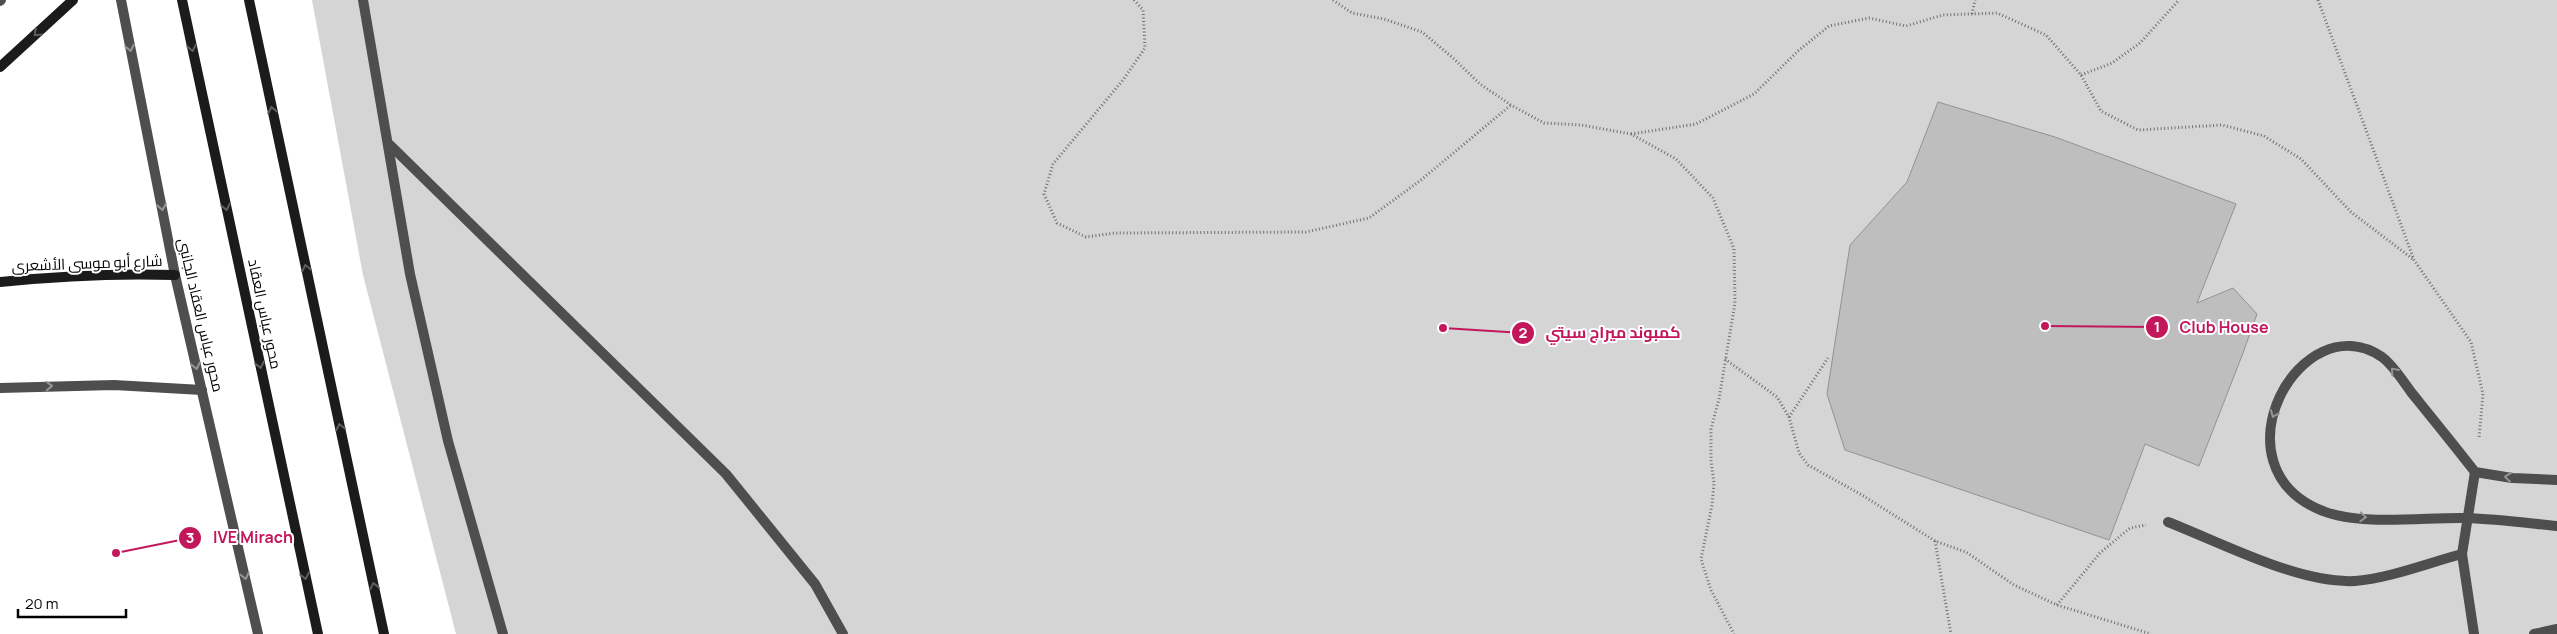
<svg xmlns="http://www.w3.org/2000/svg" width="2557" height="634" viewBox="0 0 2557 634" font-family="Manrope,Cairo,sans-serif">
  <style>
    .green { fill: #d5d5d5 }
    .building { fill: #bebebe; stroke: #929292 }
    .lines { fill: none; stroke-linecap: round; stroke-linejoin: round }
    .path { stroke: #707070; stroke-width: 3; stroke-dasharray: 1 2.5; stroke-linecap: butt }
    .lane { stroke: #4e4e4e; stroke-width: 10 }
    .street { stroke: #4e4e4e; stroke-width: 10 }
    .secondary { stroke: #1b1b1b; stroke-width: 10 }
    .oneway { stroke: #5f5f5f }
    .oneway2 { stroke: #959595 }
    .labels { text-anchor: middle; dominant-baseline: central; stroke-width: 4; stroke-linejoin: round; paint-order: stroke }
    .street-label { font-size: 15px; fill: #000; stroke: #fff }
    .leader { fill: none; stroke: #c2185b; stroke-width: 2 }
    .callout-dot { fill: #c2185b; stroke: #fff; stroke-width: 2 }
    .mark-label { font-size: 15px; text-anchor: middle; font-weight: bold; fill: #fff }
    .callout-label { font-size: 16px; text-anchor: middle; font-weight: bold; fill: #c2185b; stroke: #fff; stroke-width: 4; stroke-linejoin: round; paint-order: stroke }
  </style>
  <rect width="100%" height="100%" fill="#fff"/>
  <!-- green -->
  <path class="green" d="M312,0H2557V634H456L363,275Z"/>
  <!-- building -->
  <path class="building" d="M1938,102L2055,137L2236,204L2197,303L2233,288L2257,314L2243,353L2199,466L2145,444L2109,540L1845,450L1827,394L1850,245L1907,182Z"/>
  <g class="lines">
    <!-- path -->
    <g class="path">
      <path d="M1134,0L1143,10L1145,48L1123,80L1053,164L1044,194L1057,223L1086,237L1115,233L1306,232L1369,218L1421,180L1511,105"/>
      <path d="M1333,0L1352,13L1384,19L1422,32L1453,58L1480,84L1511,105L1544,123L1581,125L1631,134L1676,159L1713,198L1734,249L1735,303L1719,399L1711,429V461L1714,483L1712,505L1701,559L1711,590L1734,634"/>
      <path d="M2318,0L2414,260L2471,342L2483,394L2479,438"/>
      <path d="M1972,14L1975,0"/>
      <path d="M2081,75L2112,63L2140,43L2179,0"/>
      <path d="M1631,134L1696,124L1754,94L1798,51L1829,26L1869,18L1906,26L1943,15L1997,13L2046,35L2081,75L2101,111L2138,130L2222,125L2264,136L2301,159L2351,212L2414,260"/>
      <path d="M1725,359L1777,397L1789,417L1799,453L1808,465L1862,495L1935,541L1966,552L2014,585L2057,605L2151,634"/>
      <path d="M1789,417L1828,358"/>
      <path d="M1935,541L1951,634"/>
      <path d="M2057,605L2100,553L2130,528L2146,525"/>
    </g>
    <!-- lane -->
    <g class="lane">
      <path d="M2168,522C2222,543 2299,584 2355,581C2387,579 2431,562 2462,554"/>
      <path d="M2474,634L2462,554L2475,472"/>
      <path d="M2534,634L2557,629"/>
    </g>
    <!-- street -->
    <g class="street">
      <path d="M121,0L175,275L258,634"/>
      <path d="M363,0L410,274L448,441L503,634"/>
      <path d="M0,1L1,0"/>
      <path d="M390,145L726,474L815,584L843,634"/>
      <path d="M0,388L114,385L202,390"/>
      <path d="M2557,480L2512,478L2475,472C2454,445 2432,418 2411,392C2403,381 2393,365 2382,357C2301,302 2210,467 2323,511C2359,526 2426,517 2466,518C2497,519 2527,523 2557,526"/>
    </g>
    <!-- secondary -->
    <g class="secondary">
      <path d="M182,0L318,634"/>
      <path d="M249,0L384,634"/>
      <path d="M0,67L73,0"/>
      <path d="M0,282C58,276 117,273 175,275"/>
    </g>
  </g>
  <!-- one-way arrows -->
  <defs><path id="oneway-chevron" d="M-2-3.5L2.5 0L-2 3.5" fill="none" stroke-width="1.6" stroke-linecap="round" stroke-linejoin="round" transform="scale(1.25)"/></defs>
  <g class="oneway">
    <use href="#oneway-chevron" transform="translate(37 33) rotate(137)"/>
    <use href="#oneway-chevron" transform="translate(192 48) rotate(78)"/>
    <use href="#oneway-chevron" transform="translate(272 110) rotate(-102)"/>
    <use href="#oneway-chevron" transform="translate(226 207) rotate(78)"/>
    <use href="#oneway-chevron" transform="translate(306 268) rotate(-102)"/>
    <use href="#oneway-chevron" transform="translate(260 365) rotate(78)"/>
    <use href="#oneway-chevron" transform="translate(340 427) rotate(-102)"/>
    <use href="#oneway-chevron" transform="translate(305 576) rotate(78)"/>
    <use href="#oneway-chevron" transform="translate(374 586) rotate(-102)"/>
  </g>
  <g class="oneway2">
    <use href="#oneway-chevron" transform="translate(130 48) rotate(79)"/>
    <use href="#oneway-chevron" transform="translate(162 207) rotate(79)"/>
    <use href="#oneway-chevron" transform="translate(196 366) rotate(77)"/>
    <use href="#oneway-chevron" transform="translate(2394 371) rotate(-131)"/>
    <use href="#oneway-chevron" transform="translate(49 386) rotate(-2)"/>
    <use href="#oneway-chevron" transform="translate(2274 414) rotate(113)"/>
    <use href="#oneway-chevron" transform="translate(2508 477) rotate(-173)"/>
    <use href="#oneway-chevron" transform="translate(2363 517) rotate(3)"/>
    <use href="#oneway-chevron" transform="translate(245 576) rotate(77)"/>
  </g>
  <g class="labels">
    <!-- street labels -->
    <g class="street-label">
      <text transform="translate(87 263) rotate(-2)">شارع أبو موسى الأشعرى</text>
      <text transform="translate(265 314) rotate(78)">محور عباس العقاد</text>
      <text transform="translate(201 315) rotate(77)">محور عباس العقاد الجانبى</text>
    </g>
  </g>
  <!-- callouts -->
  <path class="leader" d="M2045 326L2157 327M1443 328L1523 333M116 553L190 538"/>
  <g class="callout-dot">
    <circle cx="2045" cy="326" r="5"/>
    <circle cx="1443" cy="328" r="5"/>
    <circle cx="116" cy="553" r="5"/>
    <circle cx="2157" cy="327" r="12"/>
    <circle cx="1523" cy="333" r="12"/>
    <circle cx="190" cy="538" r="12"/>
  </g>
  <g class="mark-label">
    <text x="2157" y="332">1</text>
    <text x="1523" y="338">2</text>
    <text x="190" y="543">3</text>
  </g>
  <g class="callout-label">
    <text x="2224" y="333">Club House</text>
    <text x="1613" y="338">كمبوند ميراج سيتي</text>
    <text x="253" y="543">IVE Mirach</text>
  </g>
  <!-- scale -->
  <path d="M18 609v8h108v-8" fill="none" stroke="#000000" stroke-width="2.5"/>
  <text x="25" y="609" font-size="15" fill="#000000" stroke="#ffffff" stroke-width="4" paint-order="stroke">20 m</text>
</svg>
